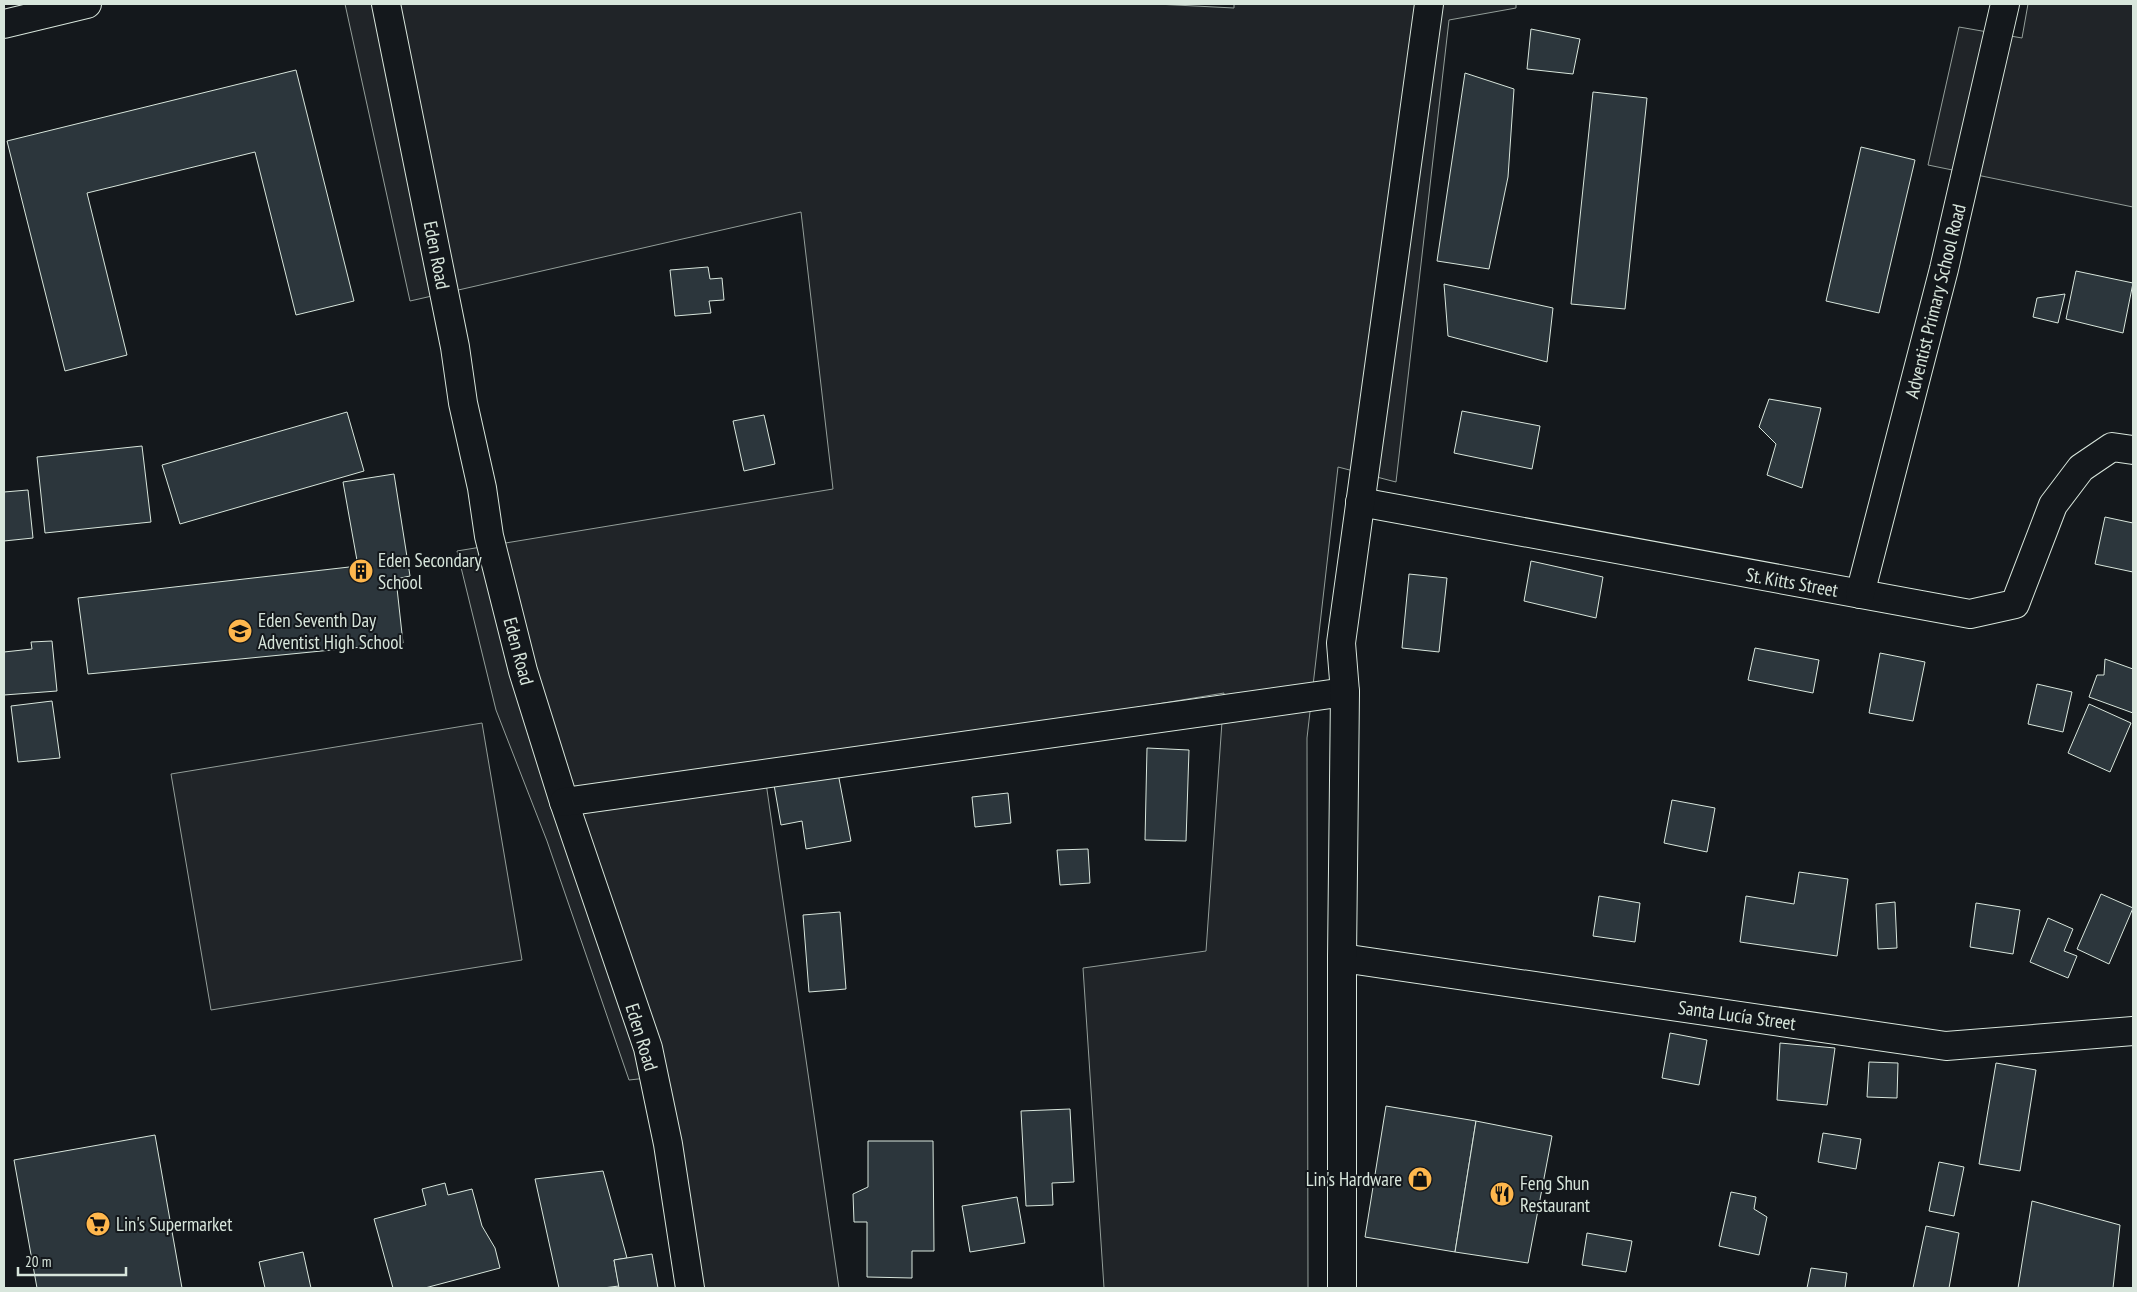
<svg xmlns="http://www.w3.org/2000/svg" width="2137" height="1292" viewBox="0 0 2137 1292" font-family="'PT Sans Narrow',sans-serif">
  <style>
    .green { fill: #202428; stroke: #939e99 }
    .building { fill: #2c363c; stroke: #d8e6dc }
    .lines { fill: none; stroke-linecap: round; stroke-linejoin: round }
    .minor-casing { stroke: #d8e6dc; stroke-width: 30 }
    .minor { stroke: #14181c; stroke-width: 28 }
    .labels { text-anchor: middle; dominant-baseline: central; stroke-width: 4; stroke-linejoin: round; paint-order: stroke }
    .street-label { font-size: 19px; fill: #d8e6dc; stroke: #14181c }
    .poi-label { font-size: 19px; fill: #d8e6dc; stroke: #14181c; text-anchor: start }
  </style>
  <rect width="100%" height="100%" fill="#14181c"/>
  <!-- green -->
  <g class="green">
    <path d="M345,4H1156L1234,8V4H1516V8L1449,20L1396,482L1338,467L1307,738L1308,1288H1104L1083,968L1206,951L1224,693L764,769L839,1288H683L657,1077L629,1080L547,841L496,710L457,551L833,489L801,212L410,301Z"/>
    <path d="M2028,4H2133V207L1928,165L1959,27L2022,38Z"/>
    <path d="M482,723L522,960L211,1010L171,774Z"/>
  </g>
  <!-- building -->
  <g class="building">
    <path d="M1531,29L1580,39L1573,74L1527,69Z"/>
    <path d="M296,70L354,301L296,315L255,152L87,193L127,355L65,371L7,141Z"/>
    <path d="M1465,73L1514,89L1508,177L1489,269L1437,261Z"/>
    <path d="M1593,92L1647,98L1625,309L1571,304Z"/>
    <path d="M1861,147L1915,160L1879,313L1826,301Z"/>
    <path d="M708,267L710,279L722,278L724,300L709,301L711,313L675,316L670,270Z"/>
    <path d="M2076,271L2133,283L2123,333L2066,319Z"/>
    <path d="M1444,284L1553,308L1547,362L1448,336Z"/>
    <path d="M2065,294L2058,323L2033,317L2037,298Z"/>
    <path d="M1769,399L1821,408L1802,488L1767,475L1776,444L1759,427Z"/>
    <path d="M1462,411L1540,426L1532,469L1454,453Z"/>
    <path d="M347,412L364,471L180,524L162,465Z"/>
    <path d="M764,415L775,464L744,471L733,421Z"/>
    <path d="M142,446L151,522L45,533L37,457Z"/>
    <path d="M394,474L410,576L396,579L403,643L88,674L78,598L358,566L343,482Z"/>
    <path d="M28,490L33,538L4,541V492Z"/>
    <path d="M2105,517L2133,523V572L2095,564Z"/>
    <path d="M1531,561L1603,577L1596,618L1524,601Z"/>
    <path d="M1409,574L1447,578L1439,652L1402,648Z"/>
    <path d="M52,641L57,691L4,695V652L32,649L31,642Z"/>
    <path d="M1755,648L1819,660L1813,693L1748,680Z"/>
    <path d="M1880,653L1925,662L1913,721L1869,713Z"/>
    <path d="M2105,659L2133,669V713L2089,697L2097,675H2104Z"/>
    <path d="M2037,684L2072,692L2063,732L2028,724Z"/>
    <path d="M52,701L60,758L18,762L11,706Z"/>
    <path d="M2089,704L2131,723L2110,772L2068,753Z"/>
    <path d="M1147,748L1189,750L1186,841L1145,840Z"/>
    <path d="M837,768L851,841L806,849L802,821L781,825L773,779Z"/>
    <path d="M1008,793L1011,823L975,827L972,797Z"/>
    <path d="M1672,800L1715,808L1707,852L1664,843Z"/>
    <path d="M1088,849L1090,883L1060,885L1057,850Z"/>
    <path d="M1799,872L1848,879L1837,956L1740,942L1746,896L1794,904Z"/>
    <path d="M2101,894L2133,908L2109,964L2077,949Z"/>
    <path d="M1599,896L1640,903L1635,942L1593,936Z"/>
    <path d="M1895,902L1897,948L1878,949L1876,904Z"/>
    <path d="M1976,903L2020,910L2013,954L1970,947Z"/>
    <path d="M840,912L846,989L809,992L803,915Z"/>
    <path d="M2048,918L2073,929L2064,951L2077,956L2068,978L2030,962Z"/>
    <path d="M1670,1033L1707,1040L1699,1085L1662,1078Z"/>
    <path d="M1780,1043L1835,1048L1827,1105L1777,1100Z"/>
    <path d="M1869,1062L1898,1063L1897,1098L1867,1097Z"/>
    <path d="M1996,1063L2036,1070L2020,1171L1979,1164Z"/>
    <path d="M1386,1106L1476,1121L1455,1252L1365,1237Z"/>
    <path d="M1070,1109L1074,1182L1052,1183L1053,1205L1026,1206L1021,1111Z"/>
    <path d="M1476,1121L1552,1136L1528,1263L1455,1252Z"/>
    <path d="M1823,1133L1861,1139L1856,1169L1818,1162Z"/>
    <path d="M155,1135L182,1288H37L14,1160Z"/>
    <path d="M868,1141H933L934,1251H912V1278L867,1277V1222H854L853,1194L868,1187Z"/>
    <path d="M1939,1162L1964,1167L1954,1216L1929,1211Z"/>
    <path d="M603,1171L627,1258L614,1260L619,1286L603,1288H559L535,1179Z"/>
    <path d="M445,1183L448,1195L472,1189L482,1226L495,1248L500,1268L425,1288H393L374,1219L426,1205L422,1189Z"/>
    <path d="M1731,1192L1756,1197L1754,1209L1767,1217L1759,1255L1719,1246Z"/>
    <path d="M1017,1197L1025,1243L970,1252L962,1206Z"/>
    <path d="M2032,1201L2120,1225L2113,1288H2018Z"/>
    <path d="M1926,1226L1959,1233L1949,1288H1913Z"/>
    <path d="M1587,1233L1632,1241L1626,1272L1582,1265Z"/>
    <path d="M303,1252L311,1288H265L259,1262Z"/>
    <path d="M652,1254L658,1288H619L614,1260Z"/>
    <path d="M1811,1268L1847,1273L1845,1288H1807Z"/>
  </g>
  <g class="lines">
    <defs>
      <g id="minor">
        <path d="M386,4L455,347L463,403L482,488L489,536L523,671L564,802L648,1048L668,1144L690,1288"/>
        <path d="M4,24L87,4"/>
        <path d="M1360,502L1970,614L2015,604L2053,505L2081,468L2112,447L2133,450"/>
        <path d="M1860,594L1944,269L2005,4"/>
        <path d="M564,802L1345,692"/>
        <path d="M1342,958L1946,1046L2133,1031"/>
        <path d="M1342,1288V958L1345,692L1341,643L1429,4"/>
      </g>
    </defs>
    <!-- minor casing -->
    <use href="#minor" class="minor-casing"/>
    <!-- minor -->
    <use href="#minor" class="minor"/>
  </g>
  <!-- icons -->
  <defs>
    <symbol id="building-disc" viewBox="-11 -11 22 22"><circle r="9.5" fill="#ffb74d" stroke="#14181c"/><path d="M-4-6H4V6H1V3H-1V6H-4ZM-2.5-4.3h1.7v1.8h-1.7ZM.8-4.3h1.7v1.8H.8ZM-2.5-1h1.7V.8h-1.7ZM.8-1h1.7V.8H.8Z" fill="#111"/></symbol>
    <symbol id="school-disc" viewBox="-11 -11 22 22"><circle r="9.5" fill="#ffb74d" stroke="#14181c"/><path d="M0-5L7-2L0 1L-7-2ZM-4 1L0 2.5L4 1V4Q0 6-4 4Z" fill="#111"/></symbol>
    <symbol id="shop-disc" viewBox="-11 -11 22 22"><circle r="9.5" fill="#ffb74d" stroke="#14181c"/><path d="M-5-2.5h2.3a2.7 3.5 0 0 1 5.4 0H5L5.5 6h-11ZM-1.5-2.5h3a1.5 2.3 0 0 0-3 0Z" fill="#111"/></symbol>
    <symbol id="restaurant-disc" viewBox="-11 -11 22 22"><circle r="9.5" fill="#ffb74d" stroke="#14181c"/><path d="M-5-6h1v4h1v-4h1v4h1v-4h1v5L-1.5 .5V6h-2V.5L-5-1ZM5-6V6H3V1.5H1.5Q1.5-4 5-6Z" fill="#111"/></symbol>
    <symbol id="supermarket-disc" viewBox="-11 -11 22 22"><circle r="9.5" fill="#ffb74d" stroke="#14181c"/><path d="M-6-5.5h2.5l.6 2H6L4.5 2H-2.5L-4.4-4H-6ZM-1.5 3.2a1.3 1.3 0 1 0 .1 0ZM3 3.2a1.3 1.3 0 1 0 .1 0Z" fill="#111"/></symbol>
  </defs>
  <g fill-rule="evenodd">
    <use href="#building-disc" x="347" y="557" width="28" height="28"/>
    <use href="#school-disc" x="226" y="617" width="28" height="28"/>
    <use href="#shop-disc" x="1406" y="1165" width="28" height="28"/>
    <use href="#restaurant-disc" x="1488" y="1180" width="28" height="28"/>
    <use href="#supermarket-disc" x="84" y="1210" width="28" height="28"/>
  </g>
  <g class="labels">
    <!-- street labels -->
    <g class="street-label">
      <text transform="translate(437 255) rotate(79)">Eden Road</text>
      <text transform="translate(1935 301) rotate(-76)">Adventist Primary School Road</text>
      <text transform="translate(1792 582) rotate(10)">St. Kitts Street</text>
      <text transform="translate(519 651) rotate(75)">Eden Road</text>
      <text transform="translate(1737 1015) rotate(8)">Santa Lucía Street</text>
      <text transform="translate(642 1037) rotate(73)">Eden Road</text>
    </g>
    <!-- poi labels -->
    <g class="poi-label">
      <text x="378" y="560">Eden Secondary<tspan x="378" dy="22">School</tspan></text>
      <text x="258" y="620">Eden Seventh Day<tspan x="258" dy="22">Adventist High School</tspan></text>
      <text x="1402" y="1179" text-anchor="end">Lin's Hardware</text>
      <text x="1520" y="1183">Feng Shun<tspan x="1520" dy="22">Restaurant</tspan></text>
      <text x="116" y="1224">Lin's Supermarket</text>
    </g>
  </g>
  <!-- border -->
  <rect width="2137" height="1292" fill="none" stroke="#d8e6dc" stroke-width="10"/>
  <!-- scale -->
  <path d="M18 1267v8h108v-8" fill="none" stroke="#d8e6dc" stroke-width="2.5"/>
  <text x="25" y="1267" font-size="15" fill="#d8e6dc" stroke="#14181c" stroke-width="4" paint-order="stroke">20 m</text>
</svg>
